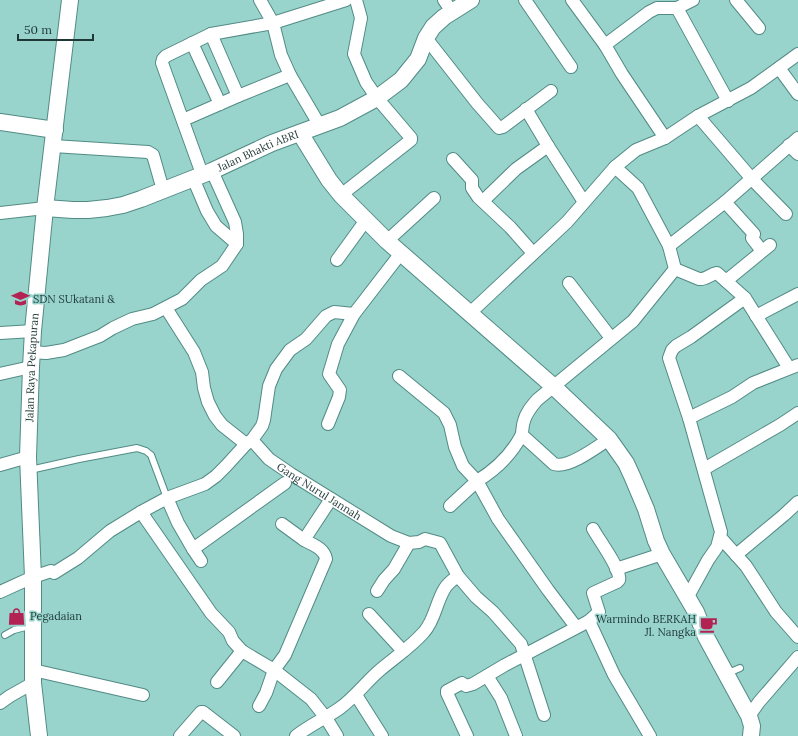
<svg xmlns="http://www.w3.org/2000/svg" width="798" height="736" viewBox="0 0 798 736" font-family="Lora,serif">
  <style>
    .lines { fill: none; stroke-linecap: round; stroke-linejoin: round }
    .lane-casing { stroke: #528b85; stroke-width: 8 }
    .street-casing { stroke: #528b85; stroke-width: 14 }
    .secondary-casing { stroke: #528b85; stroke-width: 18 }
    .lane { stroke: #fff; stroke-width: 6 }
    .street { stroke: #fff; stroke-width: 12 }
    .secondary { stroke: #fff; stroke-width: 16 }
    .labels { text-anchor: middle; dominant-baseline: central; stroke-width: 3; stroke-linejoin: round; paint-order: stroke }
    .street-label { font-size: 11px; fill: #1f3735; stroke: #98d3cc }
    .poi-label { font-size: 11px; fill: #1f3735; stroke: #98d3cc; text-anchor: start }
  </style>
  <rect width="100%" height="100%" fill="#98d3cc"/>
  <g class="lines">
    <defs>
      <g id="lane">
        <path d="M30,470L79,459L137,448L146,451L151,455L167,498"/>
        <path d="M5,635L14,630L33,625"/>
        <path d="M726,674L740,668"/>
      </g>
      <g id="street">
        <path d="M260,0L273,23L281,55L290,75L320,126"/>
        <path d="M444,0L452,12"/>
        <path d="M525,0L571,67"/>
        <path d="M572,0L605,45L622,74L665,138"/>
        <path d="M736,0L759,28"/>
        <path d="M677,8L728,101"/>
        <path d="M211,34L238,96"/>
        <path d="M426,38L477,103L499,128L503,127L551,91"/>
        <path d="M192,43L220,104"/>
        <path d="M605,45L649,12L657,8H677L693,0"/>
        <path d="M779,68L798,94"/>
        <path d="M526,109L548,146L584,202"/>
        <path d="M698,116L752,179L786,214"/>
        <path d="M183,120L238,96L290,75"/>
        <path d="M789,145L798,154"/>
        <path d="M53,146L148,152L153,155L163,190"/>
        <path d="M453,159L472,180V188L478,197L510,227L533,253"/>
        <path d="M615,167L638,188L669,246L675,269"/>
        <path d="M202,174L162,63L163,59L166,56L211,34L273,23L346,0"/>
        <path d="M193,178L207,211L216,226L237,244"/>
        <path d="M341,195L411,140V138L377,98L366,82L354,54L361,18L356,0"/>
        <path d="M483,201L516,169L548,146"/>
        <path d="M725,202L754,234L752,238L762,251"/>
        <path d="M0,213L45,208"/>
        <path d="M387,241L434,198"/>
        <path d="M669,246L725,202L798,138"/>
        <path id="s1" d="M401,253L354,314L334,312L326,316L306,339L290,350L276,369L269,386L264,420L262,426L252,440L269,459L291,474L391,536L409,543L419,542L425,539L440,543L458,576L476,597L493,612L521,644L544,715"/>
        <path d="M337,260L366,220"/>
        <path d="M675,269L699,279C706,280 710,274 717,273L745,298L789,368"/>
        <path d="M726,281L770,245"/>
        <path d="M569,283L611,338"/>
        <path d="M166,308L194,352L202,372L204,388L208,402L215,416L222,425L246,444"/>
        <path d="M470,313L567,222L615,167L636,150L665,138L698,116L751,88L798,54"/>
        <path d="M756,316L798,294"/>
        <path d="M0,333L33,331"/>
        <path d="M32,352L46,353L64,350L100,336L113,328L132,319L153,314L182,299L201,280L222,266L237,244V234L235,222L212,171"/>
        <path d="M0,374L31,367"/>
        <path d="M399,376L444,413L450,425L455,447L463,466L477,481L450,506"/>
        <path d="M689,418L732,397L753,383L798,365"/>
        <path d="M328,424L339,397L340,390L329,374L338,344L354,314"/>
        <path d="M522,435L554,464C568,469 597,447 609,439"/>
        <path d="M0,465L28,457"/>
        <path d="M704,469L780,425L798,413"/>
        <path d="M167,498L178,523L193,549L285,483"/>
        <path d="M141,512L211,613L229,632L233,641L242,651L274,670L311,699L326,718L337,736"/>
        <path d="M282,524L304,540"/>
        <path d="M720,537L746,566L776,612L798,637"/>
        <path d="M193,549L201,561"/>
        <path d="M736,555L784,515L798,502"/>
        <path d="M616,569L662,554"/>
        <path d="M377,591L384,580L394,569L409,543"/>
        <path d="M0,592L33,577L51,571L54,573L78,558L110,531L141,512L167,498L205,484L216,476L226,466L246,444L252,440"/>
        <path d="M687,598L708,560L717,547L721,532L689,418L669,358L672,350L676,346L691,337L745,298"/>
        <path d="M369,614L403,651"/>
        <path d="M589,621L614,675L650,736"/>
        <path d="M576,627L548,590L498,519L477,481C495,470 511,455 521,436C523,432 522,426 524,421C526,413 531,407 537,400L633,321L675,269"/>
        <path d="M33,670L143,695"/>
        <path d="M487,676L501,698L516,736"/>
        <path d="M217,682L242,651"/>
        <path d="M356,695L382,736"/>
        <path d="M0,703L10,696L33,683"/>
        <path d="M259,706L266,693L274,670L285,655L326,559C324,548 313,545 304,540L331,499"/>
        <path d="M749,716L759,702L798,657"/>
        <path d="M180,736L201,712H203L234,736"/>
        <path d="M296,736C310,725 326,718 340,708C355,697 366,682 380,670C394,658 411,647 424,632C435,620 436,602 445,588C448,583 454,579 458,576"/>
        <path d="M467,736L447,693V691L462,683L466,686L473,684L505,665L589,621L599,612L593,593L617,582C619,580 620,580 619,577C618,565 599,540 593,529"/>
      </g>
      <g id="secondary">
        <path d="M0,122L55,130"/>
        <path d="M300,133L329,180L341,195L387,241L553,386L609,439L626,463L632,476L646,509L656,541L662,554L696,612L706,637L749,716L752,726L751,736"/>
        <path id="s2" d="M45,208L73,210H88L107,208L123,205L141,199L212,171L272,143L340,118L377,98L401,80L418,59L426,38L433,27L444,17L471,0"/>
        <path id="s3" d="M39,736L33,683V577L28,457L31,367L33,331L45,208L70,0"/>
      </g>
    </defs>
    <!-- lane casing -->
    <use href="#lane" class="lane-casing"/>
    <!-- street casing -->
    <use href="#street" class="street-casing"/>
    <!-- secondary casing -->
    <use href="#secondary" class="secondary-casing"/>
    <!-- lane -->
    <use href="#lane" class="lane"/>
    <!-- street -->
    <use href="#street" class="street"/>
    <!-- secondary -->
    <use href="#secondary" class="secondary"/>
  </g>
  <!-- icons -->
  <defs>
    <symbol id="school-bare" viewBox="-9 -9 18 18"><path d="M0-5L7-2L0 1L-7-2ZM-4 1L0 2.5L4 1V4Q0 6-4 4Z" fill="#b22253" stroke="#98d3cc" stroke-width="2.5" paint-order="stroke"/></symbol>
    <symbol id="shop-bare" viewBox="-9 -9 18 18"><path d="M-5-2.5h2.3a2.7 3.5 0 0 1 5.4 0H5L5.5 6h-11ZM-1.5-2.5h3a1.5 2.3 0 0 0-3 0Z" fill="#b22253" stroke="#98d3cc" stroke-width="2.5" paint-order="stroke"/></symbol>
    <symbol id="cafe-bare" viewBox="-9 -9 18 18"><path d="M-5.5-4.5H6V0H3Q3 3.5 0 3.5H-2.5Q-5.5 3.5-5.5 0ZM3-3.2v2h1.7v-2ZM-6 4.5H4V6H-6Z" fill="#b22253" stroke="#98d3cc" stroke-width="2.5" paint-order="stroke"/></symbol>
  </defs>
  <g fill-rule="evenodd">
    <use href="#school-bare" x="8" y="286" width="25" height="25"/>
    <use href="#shop-bare" x="4" y="604" width="25" height="25"/>
    <use href="#cafe-bare" x="696" y="612" width="25" height="25"/>
  </g>
  <g class="labels">
    <!-- street labels -->
    <g class="street-label">
      <text stroke="none"><textPath href="#s2" startOffset="224">Jalan Bhakti ABRI</textPath></text>
      <text stroke="none"><textPath href="#s3" startOffset="369">Jalan Raya Pekapuran</textPath></text>
      <text stroke="none"><textPath href="#s1" startOffset="341">Gang Nurul Jannah</textPath></text>
    </g>
    <!-- poi labels -->
    <g class="poi-label">
      <text x="33" y="299">SDN SUkatani &amp;</text>
      <text x="30" y="616">Pegadaian</text>
      <text x="696" y="619" text-anchor="end">Warmindo BERKAH<tspan x="696" dy="13">Jl. Nangka</tspan></text>
    </g>
  </g>
  <!-- scale -->
  <path d="M18 34v6h75v-6" fill="none" stroke="#1f3735" stroke-width="2"/>
  <text x="24" y="34" font-size="12" fill="#1f3735" stroke="#98d3cc" stroke-width="3" paint-order="stroke">50 m</text>
</svg>
